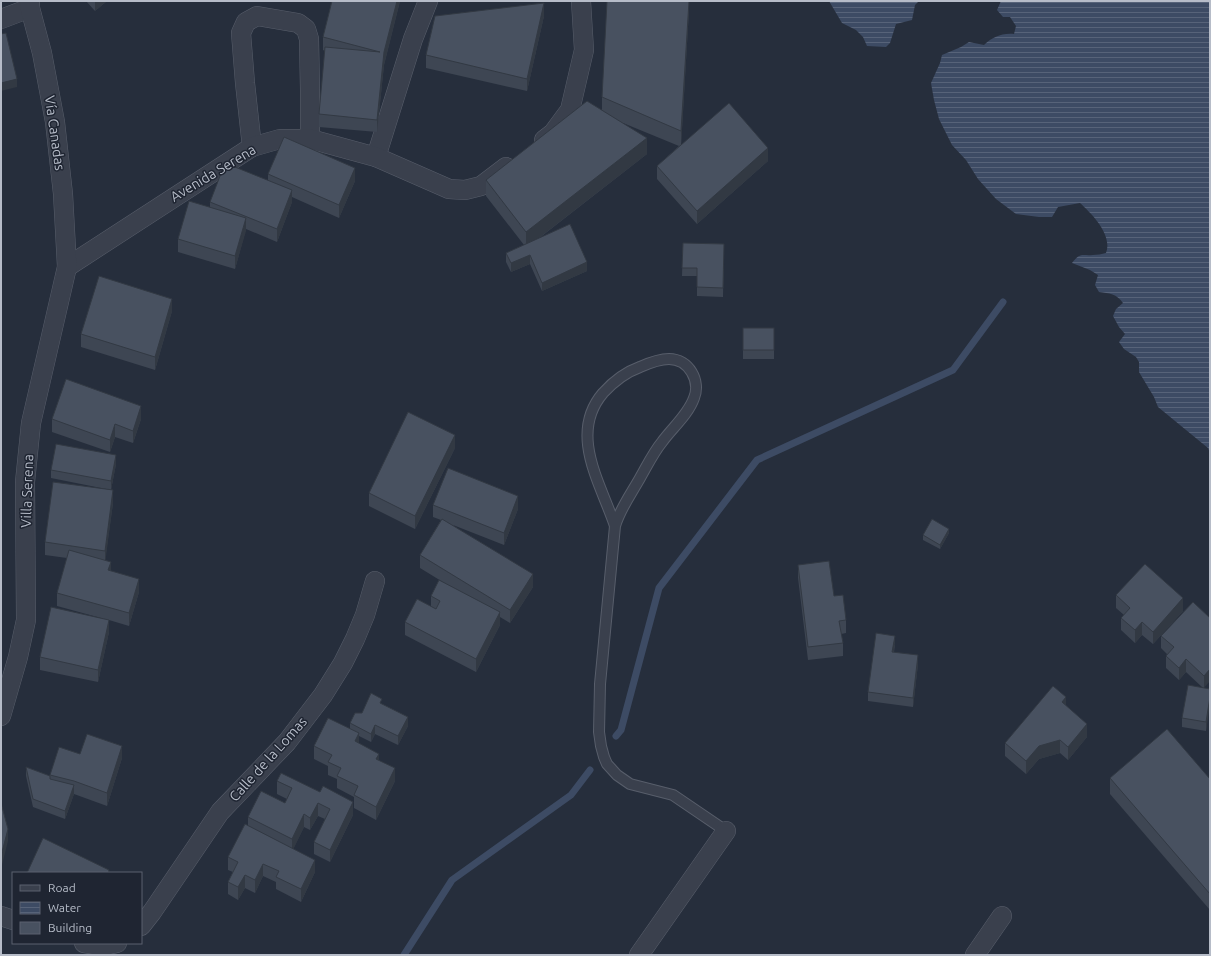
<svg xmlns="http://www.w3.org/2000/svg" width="1211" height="956" viewBox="0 0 1211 956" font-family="Ubuntu,sans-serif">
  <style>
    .water { fill: url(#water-rules) }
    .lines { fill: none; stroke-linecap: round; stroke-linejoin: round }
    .stream { stroke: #3d4b64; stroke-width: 7 }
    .lane-casing { stroke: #585e6b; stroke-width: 12 }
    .street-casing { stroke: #585e6b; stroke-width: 20 }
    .lane { stroke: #3a404d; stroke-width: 10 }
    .street { stroke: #3a404d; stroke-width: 19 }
    .wall { fill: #3e4653 }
    .shaded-wall { fill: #323943 }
    .building { fill: #485160; stroke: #323943 }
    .labels { text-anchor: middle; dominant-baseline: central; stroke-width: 3; stroke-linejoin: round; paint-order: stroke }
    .street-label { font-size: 14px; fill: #b6bcc8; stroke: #1f2532 }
  </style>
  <defs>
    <pattern id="water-rules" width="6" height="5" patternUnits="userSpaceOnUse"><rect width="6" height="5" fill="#3d4b64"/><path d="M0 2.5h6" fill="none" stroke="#576379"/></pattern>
  </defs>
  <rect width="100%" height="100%" fill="#262e3c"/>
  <!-- water -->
  <g class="water">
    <path d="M829,1H919L915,5L912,20L896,24L890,43L886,47L867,46L863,37L856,30L842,23Z"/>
    <path d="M1001,1H1210V453L1208,448L1158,407L1154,397L1139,372V362L1136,357L1124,349L1119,342L1125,334L1119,327L1113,316L1116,309L1123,303C1117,294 1109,293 1099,292L1095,285L1098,275L1090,270L1072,263C1081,252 1081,256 1093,255C1097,255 1102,254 1106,253C1113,235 1092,214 1080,203L1058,207L1052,217H1039L1016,214L996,199L978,179L966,160L952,145L939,119L934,100L931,83L940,63L942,55L961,47L969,42L984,45C993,37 1001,33 1014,34L1016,26L1010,17H1003L997,10Z"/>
  </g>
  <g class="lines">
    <!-- stream -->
    <g class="stream">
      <path d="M616,736L621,730L659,588L757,460L953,370L1003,302"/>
      <path d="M404,955L452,880L571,795L590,770"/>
    </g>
    <defs>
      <path id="lane" d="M615,526C601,484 568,434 603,393C613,382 626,372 640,367C649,363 659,359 669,359C689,359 701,381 694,398C688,415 672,428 662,442C653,453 647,466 640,478C631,494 620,509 615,526L600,684L599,732L601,746L604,757L607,764L617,775L630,784L673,795L726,831"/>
      <g id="street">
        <path d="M1,19L30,8"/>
        <path d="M544,140L553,133L570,110L584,50L581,1"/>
        <path d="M252,147L245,83L241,33L246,22L257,16L298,23L306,29L309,39L310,90V139"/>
        <path d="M376,157L413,39L428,1"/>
        <path d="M67,267L252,147L280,139H310L376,157L449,189L465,190L481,186L506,167"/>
        <path d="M1,716L18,657L26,620L25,482L31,423L67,267L63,194L55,122L42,53L30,8V1"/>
        <path d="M1,916L13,920"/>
        <path d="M141,926L152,912L220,812L287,742L323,695L343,663L355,639L365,615L375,581"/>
        <path d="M84,943L103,946L117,943"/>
        <path d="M639,955L726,831"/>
        <path d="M975,955L1002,916"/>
      </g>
    </defs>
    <!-- lane casing -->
    <use href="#lane" class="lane-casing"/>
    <!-- street casing -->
    <use href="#street" class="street-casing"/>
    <!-- lane -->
    <use href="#lane" class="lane"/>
    <!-- street -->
    <use href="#street" class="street"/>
  </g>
  <!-- wall -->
  <g class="wall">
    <path d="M86,1H107L95,11Z"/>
    <path d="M332,1H400L384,65L377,132L319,127V114L325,51L323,50V37Z"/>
    <path d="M689,1V10L681,145L768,161L697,224L657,179V166L679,146L623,123L647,154L538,239L587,271L542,291L530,264L511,272L506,262V253L524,245L486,196V180L602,110V97Z"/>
    <path d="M544,16L527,91L426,68V55Z"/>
    <path d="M268,174L355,181L339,218L292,197V202L277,242L246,229L235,269L178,252V239L210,207V202L268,180Z"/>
    <path d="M683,243L724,244L723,297L697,296V276H682Z"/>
    <path d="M172,311L155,370L81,347V334Z"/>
    <rect x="743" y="328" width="31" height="31"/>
    <path d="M52,419H141L133,443L115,437L110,452L52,432Z"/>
    <path d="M455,448L415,529L369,506V493Z"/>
    <path d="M116,464L111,490L51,478V470Z"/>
    <path d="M113,503L105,560L111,571L139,592L129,626L109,620V632L98,682L40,670V657L101,618L57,606V593L67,558L45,555V542Z"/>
    <path d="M433,505L518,509L504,545L453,525L533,587L510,623L500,617V625L476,672L405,635V622L431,606V596L451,587L420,568V555L441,520L433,517Z"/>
    <path d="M949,533L940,549L923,540V535Z"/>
    <path d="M798,565L834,596L846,620V633L841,634L843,643V656L808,660L798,578Z"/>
    <path d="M1116,595L1183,611L1153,644L1142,635L1135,643L1121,630V618L1124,615L1116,608Z"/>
    <path d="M1210,618L1204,688L1210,689L1206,731L1182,727V718L1203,688L1186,672L1179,680L1166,668V656L1167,654L1161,648V636Z"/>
    <path d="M895,644L894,652L918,664L913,707L868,701V692Z"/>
    <path d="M382,705L408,726L398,745L375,734L371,742L359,736V744L379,760L395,781L376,820L354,808V797L337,788V779L328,775V766L314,759V746L350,728V723L362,713Z"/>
    <path d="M1066,706L1087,737L1068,760L1060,753L1039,759L1026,774L1005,756V743Z"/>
    <path d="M80,754L122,758L107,806L74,794L65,819L33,807L26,776V767L50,776V775Z"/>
    <path d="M1110,778L1210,779V910L1110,794Z"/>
    <path d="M277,781L353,815L330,862L314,854V842L325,819L318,816L310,830L304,827L293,849L315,872L301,902L276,889V882L263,876L255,893L245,888L238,900L228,894V882L233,872L228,870V857L248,826V817L285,803L287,799L277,794Z"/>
  </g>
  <!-- shaded-wall -->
  <g class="shaded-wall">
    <path d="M95,1H107L95,11Z"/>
    <path d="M397,1H400L384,65L377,132V120L384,52Z"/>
    <path d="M689,1V10L681,147V131Z"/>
    <path d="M544,3V16L527,91V79Z"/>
    <path d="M17,79V87L1,91V83Z"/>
    <path d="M647,138V154L526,248V232Z"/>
    <path d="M768,148V161L697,224V211Z"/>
    <path d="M355,168V181L339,218V205Z"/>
    <path d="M292,190V202L277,242V229Z"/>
    <path d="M246,218V231L235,269V256Z"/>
    <path d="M530,255V264L511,272V263Z"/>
    <path d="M587,262V271L542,291V283Z"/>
    <path d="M172,299V311L155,370V357Z"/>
    <path d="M141,406V419L133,443V431Z"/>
    <path d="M115,424V437L110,452V440Z"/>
    <path d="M455,435V448L415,529V516Z"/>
    <path d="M116,455V464L111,490V481Z"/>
    <path d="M113,490V503L105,564V551Z"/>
    <path d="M518,496V509L504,545V533Z"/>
    <path d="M949,529V533L940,549V545Z"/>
    <path d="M111,562V574L108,570Z"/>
    <path d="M533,574V587L510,623V610Z"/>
    <path d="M139,579V592L129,626V613Z"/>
    <path d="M1183,598V611L1153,644V632Z"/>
    <path d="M500,612V625L476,672V659Z"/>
    <path d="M109,620V632L98,682V670Z"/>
    <path d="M1142,622V635L1135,643V630Z"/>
    <path d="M895,636V644L892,661V652Z"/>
    <path d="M918,655V664L913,707V698Z"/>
    <path d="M1186,659V672L1179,680V668Z"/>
    <path d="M1210,669V681L1204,688V676Z"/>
    <path d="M1066,697V710L1062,702Z"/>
    <path d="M1210,697V705L1206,731V722Z"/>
    <path d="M408,717V726L398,745V736Z"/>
    <path d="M1087,724V737L1068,760V747Z"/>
    <path d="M375,725V734L371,742V734Z"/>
    <path d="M359,733V745L355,741Z"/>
    <path d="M1060,740V753L1039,759L1026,774V761L1039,746Z"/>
    <path d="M122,746V758L107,806V793Z"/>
    <path d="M379,754V766L376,759Z"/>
    <path d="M395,768V781L376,820V807Z"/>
    <path d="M74,785V794L65,819V811Z"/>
    <path d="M353,802V815L330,862V850Z"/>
    <path d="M318,803V816L310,830V818Z"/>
    <path d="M304,814V827L292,852V839Z"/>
    <path d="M8,829V841L1,869V856Z"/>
    <path d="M315,860V872L301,902V889Z"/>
    <path d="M263,864V876L255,893V880Z"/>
    <path d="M245,875V888L238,900V887Z"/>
  </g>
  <!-- building -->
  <g class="building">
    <path d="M332,1H397L384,52L377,120L319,114L325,47L380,52L323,37Z"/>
    <path d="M607,1H689L681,131L602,97Z"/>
    <path d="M544,3L527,79L426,55L435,16Z"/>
    <path d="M6,33L17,79L1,83V34Z"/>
    <path d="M587,101L647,138L526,232L486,180Z"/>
    <path d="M729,103L768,148L697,211L657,166Z"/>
    <path d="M284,137L355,168L339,205L268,174Z"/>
    <path d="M225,163L292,190L277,229L210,202Z"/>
    <path d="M189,201L246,218L235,256L178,239Z"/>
    <path d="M570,224L587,262L542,283L530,255L511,263L506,253Z"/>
    <path d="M683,243L724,244L723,288L697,287V268H682Z"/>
    <path d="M99,276L172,299L155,357L81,334Z"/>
    <rect x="743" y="328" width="31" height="22"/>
    <path d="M66,379L141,406L133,431L115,424L110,440L52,419Z"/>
    <path d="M408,412L455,435L415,516L369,493Z"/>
    <path d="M56,444L116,455L111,481L51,470Z"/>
    <path d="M448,468L518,496L504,533L433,505Z"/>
    <path d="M53,482L113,490L105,551L45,542Z"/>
    <path d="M442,519L533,574L510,610L420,555Z"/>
    <path d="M932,519L949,529L940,545L923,535Z"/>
    <path d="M69,550L111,562L108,570L139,579L129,613L57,593Z"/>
    <path d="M829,561L834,596L843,595L846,620L839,621L843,643L808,647L798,565Z"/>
    <path d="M1145,564L1183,598L1153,632L1142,622L1135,630L1121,618L1130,608L1116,595Z"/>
    <path d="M439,580L500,612L476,659L405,622L417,599L436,609L440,601L431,596Z"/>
    <path d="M1193,602L1210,618V669L1204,676L1186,659L1179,668L1166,656L1174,647L1161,636Z"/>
    <path d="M51,607L109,620L98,670L40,657Z"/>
    <path d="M876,633L895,636L892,652L918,655L913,698L868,692Z"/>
    <path d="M1188,685L1210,689V697L1206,722L1182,718Z"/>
    <path d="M1053,686L1066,697L1062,702L1087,724L1068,747L1060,740L1039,746L1026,761L1005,743Z"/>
    <path d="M371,693L382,699L380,703L408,717L398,736L375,725L371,734L350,723L355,713H362Z"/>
    <path d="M328,718L359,733L355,741L379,754L376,759L395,768L376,807L354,795L358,786L337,776L341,768L328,762L332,755L314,746Z"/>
    <path d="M1167,729L1210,779V894L1110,778Z"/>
    <path d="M87,734L122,746L107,793L74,781L50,775L59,747L80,754Z"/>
    <path d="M26,767L50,776V779L74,785L65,811L33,799Z"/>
    <path d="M281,773L320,792L323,786L353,802L330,850L314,842L330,809L318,803L310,818L304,814L292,839L248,817L261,791L285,803L292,788L277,781Z"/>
    <path d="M1,803L8,829L1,856Z"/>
    <path d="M245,824L315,860L301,889L276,877L279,871L263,864L255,880L245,875L238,887L228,882L238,862L228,857Z"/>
    <path d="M43,838L109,870L108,873H27Z"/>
  </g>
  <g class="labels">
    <!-- street labels -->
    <g class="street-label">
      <text transform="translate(55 133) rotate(82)">Vía Canadas</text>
      <text transform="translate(213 173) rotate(-31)">Avenida Serena</text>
      <text transform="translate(27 491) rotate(-88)">Villa Serena</text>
      <text transform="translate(268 759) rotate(-48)">Calle de la Lomas</text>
    </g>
  </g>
  <!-- border -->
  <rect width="1211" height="956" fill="none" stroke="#b6bcc8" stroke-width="4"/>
  <!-- legend -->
  <rect x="12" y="872" width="130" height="72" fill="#1f2532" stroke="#5b616e"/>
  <rect x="20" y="885" width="20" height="6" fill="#3a404d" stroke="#5b616e"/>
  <text x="48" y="892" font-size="12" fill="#b6bcc8">Road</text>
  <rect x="20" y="902" width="20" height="12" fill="url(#water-rules)" stroke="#5b616e"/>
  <text x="48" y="912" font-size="12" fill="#b6bcc8">Water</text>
  <rect x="20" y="922" width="20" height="12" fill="#485160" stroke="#5b616e"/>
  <text x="48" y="932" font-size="12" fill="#b6bcc8">Building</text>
</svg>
